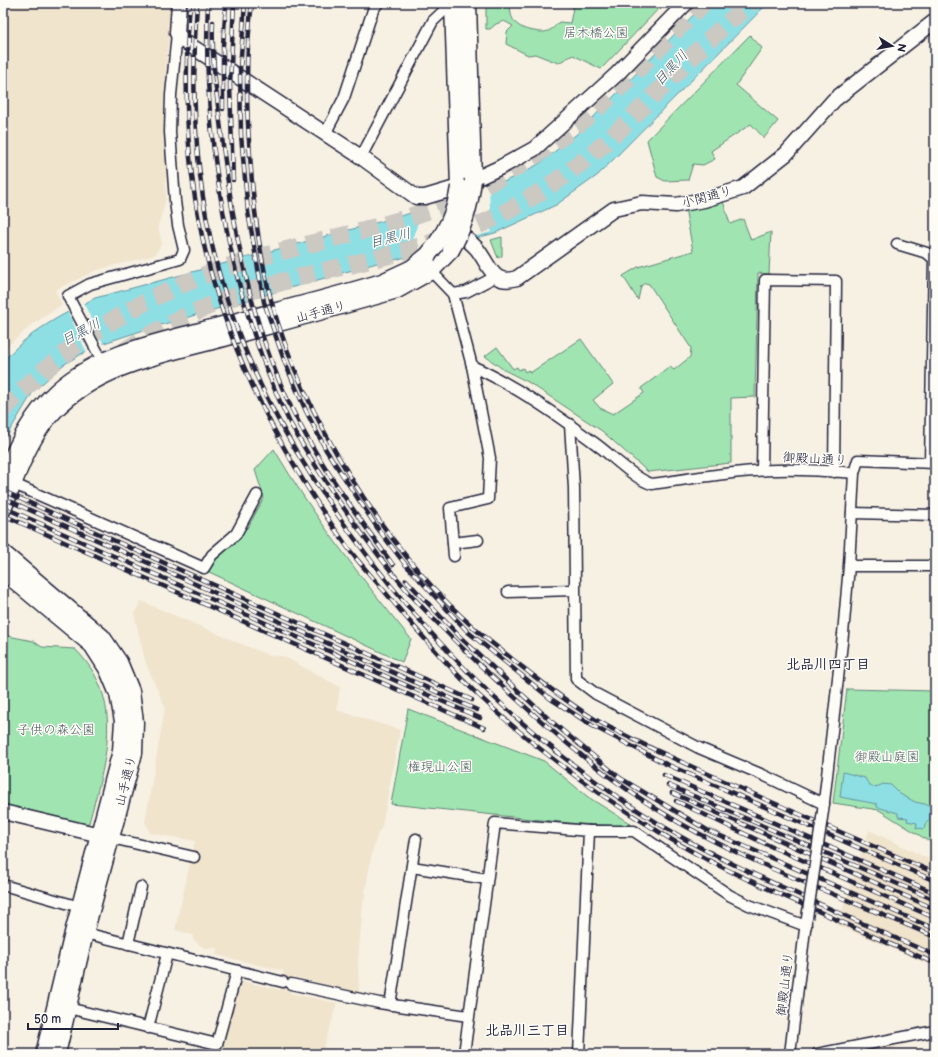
<svg xmlns="http://www.w3.org/2000/svg" width="938" height="1057" viewBox="0 0 938 1057" font-family="'Balsamiq Sans','Klee One',sans-serif">
  <style>
    .built { fill: #f0e4cd }
    .green { fill: #a0e5b1; stroke: #618476 }
    .water { fill: #8edfe4; stroke: #6393a0 }
    .pier { fill: #f7f1e4 }
    .lines { fill: none; stroke-linecap: round; stroke-linejoin: round }
    .highway-tunnel { stroke: #ccc8c2; stroke-width: 18; stroke-dasharray: 18 9; stroke-linecap: butt }
    .street-casing { stroke: #22223b; stroke-width: 13 }
    .secondary-casing { stroke: #22223b; stroke-width: 17 }
    .primary-casing { stroke: #22223b; stroke-width: 19 }
    .street { stroke: #fdfcf7; stroke-width: 10 }
    .secondary { stroke: #fdfcf7; stroke-width: 14 }
    .primary { stroke: #fdfcf7; stroke-width: 16 }
    .rail-casing { stroke: #22223b; stroke-width: 4.5 }
    .rail { stroke: #fdfcf7; stroke-width: 3; stroke-dasharray: 9; stroke-linecap: butt }
    .street-bridge-casing { stroke: #22223b; stroke-width: 13; stroke-linecap: butt }
    .primary-bridge-casing { stroke: #22223b; stroke-width: 19; stroke-linecap: butt }
    .street-bridge { stroke: #fdfcf7; stroke-width: 10 }
    .primary-bridge { stroke: #fdfcf7; stroke-width: 16 }
    .labels { text-anchor: middle; dominant-baseline: central; stroke-width: 3; stroke-linejoin: round; paint-order: stroke }
    .park-label { font-size: 13px; fill: #485c5e; stroke: #fdfcf7 }
    .street-label { font-size: 13px; fill: #22223b; stroke: #fdfcf7 }
    .water-label { font-size: 14px; font-style: italic; fill: #425b6e; stroke: #fdfcf7 }
    .neighbourhood-label { font-size: 14px; font-weight: bold; fill: #22223b; stroke: #fdfcf7 }
  </style>
  <rect width="100%" height="100%" fill="#f7f1e4"/>
  <filter id="ink" filterUnits="userSpaceOnUse"><feTurbulence type="fractalNoise" baseFrequency=".025" numOctaves="2"/><feDisplacementMap in="SourceGraphic" scale="8" xChannelSelector="R" yChannelSelector="G"/><feConvolveMatrix kernelMatrix="1 2 1 2 8 2 1 2 1" color-interpolation-filters="sRGB"/></filter>
  <g filter="url(#ink)">
    <!-- built -->
    <g class="built">
      <path d="M3,3H172L164,93L166,199L158,226L162,243L155,255L97,270L55,290L62,305L33,324L3,350Z"/>
      <path d="M141,601L270,656H283L340,687L337,710L400,730L382,827L378,833L372,853L363,904L358,962L359,992L293,977L290,993L337,1003L322,1054H218L237,980L280,990L284,971L216,955L217,948H204L193,940V935L175,930L195,841L150,833L145,822L165,707L146,664L134,614Z"/>
      <path d="M869,830L935,862V967L837,925Z"/>
      <path d="M894,1046L895,1054H853Z"/>
    </g>
    <!-- green -->
    <g class="green">
      <path d="M486,3H511C508,20 518,29 534,31C540,32 545,33 550,30C553,29 557,24 559,22L570,23L574,3H664L601,69L573,55L558,63L535,54L528,55L506,44L507,32L513,26L504,21L496,24L490,29H486Z"/>
      <path d="M750,35L762,48L736,85L778,121L764,138L751,124L711,151L715,159L703,165L693,164L688,180L665,181L657,177L647,140Z"/>
      <path d="M722,198L730,224L743,219L751,240L771,232L769,274L758,273L755,397L731,398V463L648,472L602,431L528,382L504,370L485,356L497,347L513,369L517,367L519,370L523,368L525,372L528,370L530,373L581,339L613,384L593,400L600,408L613,414L644,393L641,388L670,367L674,370L690,357L691,348L649,284L645,283L641,286L638,300L623,276L638,267L693,251L685,208Z"/>
      <path d="M502,237V256L498,258L491,240Z"/>
      <path d="M274,449C314,517 361,578 411,639L402,662L207,571L218,554L248,527L264,498L255,470Z"/>
      <path d="M3,635L33,641L42,647L75,649C127,701 105,762 89,823L85,824L3,804Z"/>
      <path d="M847,689L935,691V845L879,810L833,803Z"/>
      <path d="M408,709L544,761L588,797L631,824L625,826L579,824L391,804Z"/>
    </g>
    <!-- water -->
    <g class="water">
      <path d="M705,3H768L598,175L556,205L495,233L391,261V259L147,329L95,346L63,365L33,392L3,442V362C27,332 62,315 95,298L394,218L488,190L539,164L578,133Z"/>
      <path d="M843,772L865,778C869,787 874,789 883,784L891,785L900,794L915,802L929,805L935,808C935,815 931,819 926,823L924,829L916,828L917,823L907,821L908,818L898,817V813L877,807V804L840,797Z"/>
    </g>
    <!-- pier -->
    <g class="pier">
      <path d="M489,187L491,232L402,256L407,253L412,243L422,208Z"/>
      <path d="M83,302L104,345L87,353L67,310Z"/>
    </g>
    <g class="lines">
      <!-- highway-tunnel -->
      <g class="highway-tunnel">
        <path d="M124,351C172,320 223,297 278,283C343,265 410,254 472,228C524,206 572,173 613,136C643,108 670,78 699,50C715,33 733,19 751,3"/>
        <path d="M3,410C68,341 149,291 240,263C314,240 392,229 463,196C519,170 571,134 616,91C646,62 674,31 704,3"/>
      </g>
      <defs>
        <g id="street">
          <path d="M325,134L344,98L373,10L378,3"/>
          <path d="M361,157L433,21L452,3"/>
          <path d="M897,244L927,253L934,259L930,462"/>
          <path d="M431,271L453,294L472,366L490,458L488,499L450,508L454,556"/>
          <path d="M453,294L466,292L495,277"/>
          <path d="M71,302L68,296L90,284L180,259L184,250L178,225L175,201L170,132L171,95L177,33"/>
          <path d="M472,366C516,386 557,415 596,444C610,454 637,481 652,484C694,478 735,471 777,470C803,469 828,471 854,473"/>
          <path d="M570,424L574,488L576,679L596,694L699,748L763,775L824,804"/>
          <path d="M762,470L765,280L836,281L834,472"/>
          <path d="M14,484L204,568L212,555L236,534L257,495"/>
          <path d="M852,513L935,515"/>
          <path d="M453,543L478,540"/>
          <path d="M849,566H935"/>
          <path d="M508,592L574,590"/>
          <path d="M823,811L843,634L849,566L854,473L858,460L935,463"/>
          <path d="M107,837L194,857"/>
          <path d="M412,867L487,879"/>
          <path d="M3,885L80,907"/>
          <path d="M85,933L283,982"/>
          <path d="M128,944L141,887"/>
          <path d="M291,984L379,1003L468,1016"/>
          <path d="M390,1005L416,839"/>
          <path d="M68,1008L217,1044L237,971"/>
          <path d="M148,1028L167,954"/>
          <path d="M464,1054L495,823L589,831"/>
          <path d="M579,1054L589,831H634L729,895L749,905L806,926"/>
          <path d="M790,1054L806,921"/>
          <path d="M817,1054L935,1031"/>
        </g>
        <g id="secondary">
          <path d="M179,3L177,33L182,40L361,157L416,197H425L459,187"/>
          <path d="M473,180L501,167L534,149L617,74L686,3"/>
          <path d="M461,234C466,239 473,244 477,249C490,265 492,286 517,278L614,209L642,203L676,205L704,200L743,188L786,154L834,100L935,21"/>
          <path d="M3,812L100,835"/>
        </g>
        <g id="primary">
          <path d="M453,3L459,187"/>
          <path d="M468,3L473,180"/>
          <path d="M3,477C17,446 31,414 57,391C98,354 152,344 204,330C263,314 324,300 382,282L412,268L428,255"/>
          <path d="M3,509C17,476 29,436 55,410C101,363 170,353 231,336C286,321 342,306 397,290L431,271L451,250"/>
          <path d="M3,553L102,637L119,662L131,691L135,722L134,753L85,933L57,1054"/>
          <path d="M3,571L92,645L108,670L118,694L123,721L121,751L73,933L44,1054"/>
        </g>
      </defs>
      <!-- street casing -->
      <use href="#street" class="street-casing"/>
      <!-- secondary casing -->
      <use href="#secondary" class="secondary-casing"/>
      <!-- primary casing -->
      <use href="#primary" class="primary-casing"/>
      <!-- street -->
      <use href="#street" class="street"/>
      <!-- secondary -->
      <use href="#secondary" class="secondary"/>
      <!-- primary -->
      <use href="#primary" class="primary"/>
      <defs>
        <g id="rail">
          <path d="M190,3C184,78 185,152 200,226C223,345 280,454 351,552C362,566 374,579 385,592C413,626 442,660 473,690C529,743 590,790 656,830C704,861 757,884 809,907C851,926 892,946 935,963"/>
          <path d="M197,3C190,99 195,194 223,287C251,381 295,456 352,535C436,651 541,752 664,827C714,857 768,881 822,905C859,922 897,939 935,955"/>
          <path d="M208,3C202,137 230,300 289,421C303,447 320,473 336,497C363,536 391,574 423,608C447,633 471,657 496,680C553,733 610,783 678,822C759,868 849,899 935,937"/>
          <path d="M245,3L240,69L241,135L248,212L264,302L285,363L306,411L326,450L378,529L405,564L468,632L551,699L593,726L666,764L935,881"/>
          <path d="M252,3C245,54 246,105 250,155C253,204 259,253 271,300C303,416 384,548 474,628C486,639 500,649 512,659C539,680 566,702 596,720C631,740 669,756 706,773C782,807 859,840 935,873"/>
          <path d="M213,22C211,66 219,110 224,154C236,245 255,339 298,421C325,472 359,518 393,565"/>
          <path d="M223,109V45L226,3"/>
          <path d="M233,180L230,85L234,3"/>
          <path d="M3,491L472,700"/>
          <path d="M3,498L477,710"/>
          <path d="M3,507L480,718"/>
          <path d="M3,515L484,728"/>
          <path d="M406,580L461,638L552,722L620,778L707,830L935,929"/>
          <path d="M664,775L935,893"/>
          <path d="M668,785L935,900"/>
          <path d="M672,793L935,909"/>
          <path d="M676,801L770,846L935,918"/>
        </g>
      </defs>
      <!-- rail casing -->
      <use href="#rail" class="rail-casing"/>
      <!-- rail -->
      <use href="#rail" class="rail"/>
      <defs>
        <g id="street-bridge">
          <path d="M71,302L98,353"/>
          <path d="M807,918L823,811"/>
        </g>
        <g id="primary-bridge">
          <path d="M451,250C464,228 470,205 473,180"/>
          <path d="M428,255C445,234 455,214 459,187"/>
        </g>
      </defs>
      <!-- street-bridge casing -->
      <use href="#street-bridge" class="street-bridge-casing"/>
      <!-- primary-bridge casing -->
      <use href="#primary-bridge" class="primary-bridge-casing"/>
      <!-- street-bridge -->
      <use href="#street-bridge" class="street-bridge"/>
      <!-- primary-bridge -->
      <use href="#primary-bridge" class="primary-bridge"/>
    </g>
  </g>
  <g class="labels">
    <!-- park labels -->
    <g class="park-label">
      <text x="596" y="33">居木橋公園</text>
      <text x="56" y="730">子供の森公園</text>
      <text x="887" y="757">御殿山庭園</text>
      <text x="440" y="767">権現山公園</text>
    </g>
    <!-- street labels -->
    <g class="street-label">
      <text transform="translate(707 197) rotate(-15)">小関通り</text>
      <text transform="translate(321 312) rotate(-15)">山手通り</text>
      <text transform="translate(815 459) rotate(3)">御殿山通り</text>
      <text transform="translate(126 781) rotate(-76)">山手通り</text>
      <text transform="translate(785 984) rotate(-83)">御殿山通り</text>
    </g>
    <!-- water labels -->
    <g class="water-label">
      <text transform="translate(671 68) rotate(-47)">目黒川</text>
      <text transform="translate(390 238) rotate(-14)">目黒川</text>
      <text transform="translate(81 332) rotate(-28)">目黒川</text>
    </g>
    <!-- neighbourhood labels -->
    <g class="neighbourhood-label">
      <text x="828" y="664">北品川四丁目</text>
      <text x="527" y="1030">北品川三丁目</text>
    </g>
  </g>
  <!-- margin -->
  <rect width="938" height="1057" fill="none" stroke="#fdfcf7" stroke-width="16"/>
  <rect x="8" y="8" width="922" height="1041" fill="none" stroke="#22223b" stroke-width="1.5" filter="url(#ink)"/>
  <!-- north arrow -->
  <g transform="translate(892 46) rotate(101)" stroke="#fdfcf7" stroke-width="3" paint-order="stroke">
  <path d="M0-3L7 15L0 10L-7 15Z" fill="#22223b"/>
  <text y="-6" font-size="11" font-weight="bold" text-anchor="middle" fill="#22223b">N</text>
  </g>
  <!-- scale -->
  <path d="M28 1023v6h90v-6" fill="none" stroke="#22223b" stroke-width="2"/>
  <text x="34" y="1023" font-size="12" fill="#22223b" stroke="#fdfcf7" stroke-width="3" paint-order="stroke">50 m</text>
</svg>
